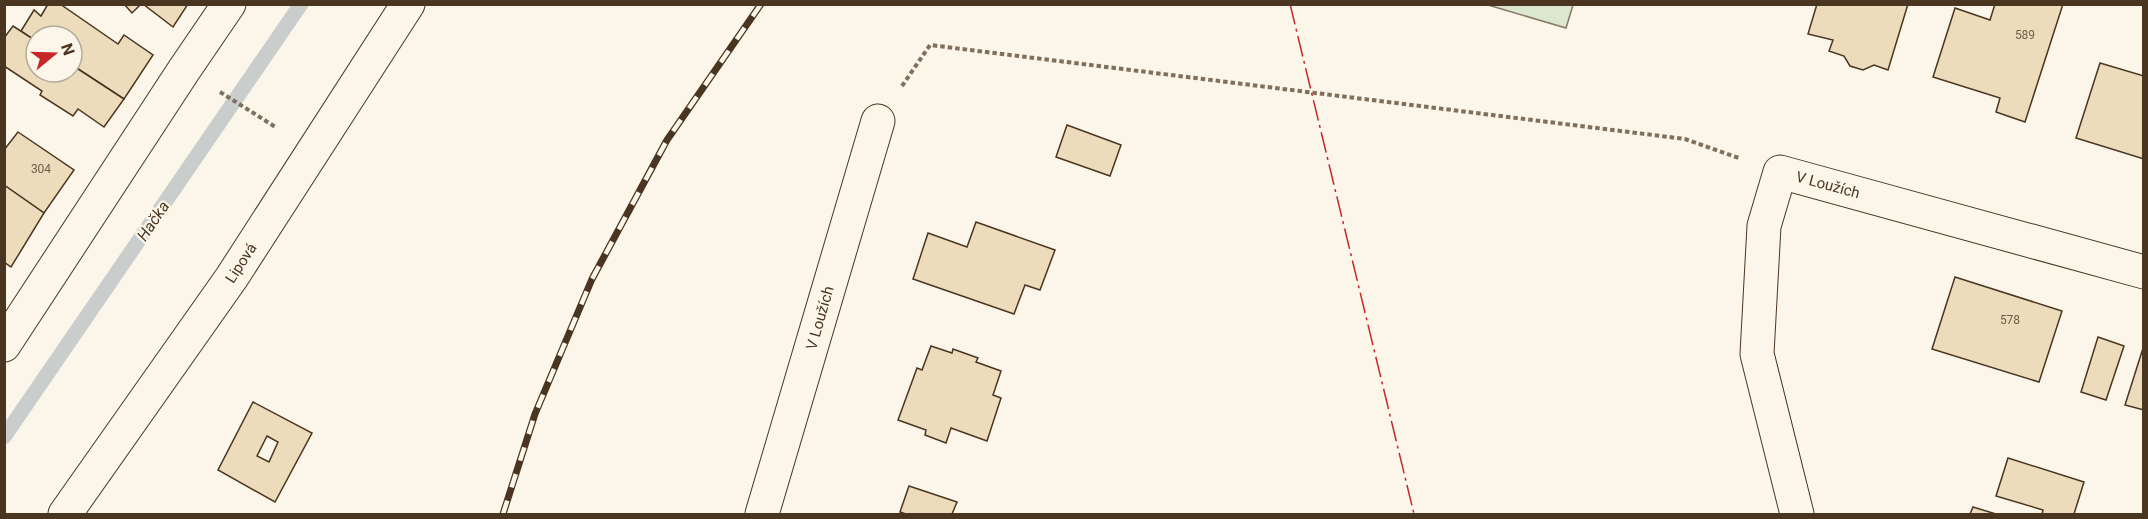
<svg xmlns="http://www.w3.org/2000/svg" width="2148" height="519" viewBox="0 0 2148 519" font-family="Roboto,sans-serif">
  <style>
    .green { fill: #dce7d0; stroke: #887966; stroke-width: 1.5 }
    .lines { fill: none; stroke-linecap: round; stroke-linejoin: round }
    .stream { stroke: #c9cecd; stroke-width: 15 }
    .building { fill: #ecdcbc; stroke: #4a3520; stroke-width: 1.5; fill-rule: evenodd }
    .minor-casing { stroke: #4a3520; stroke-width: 35 }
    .path { stroke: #7f6f5c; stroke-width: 4; stroke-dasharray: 4.5 3; stroke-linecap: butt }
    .minor { stroke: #fbf6e9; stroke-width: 33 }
    .rail-casing { stroke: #4a3520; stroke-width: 7 }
    .rail { stroke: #fbf6e9; stroke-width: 4.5; stroke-dasharray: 14; stroke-linecap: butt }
    .power { stroke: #c62828; stroke-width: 1.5; stroke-dasharray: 21 4.5 3 4.5; stroke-linecap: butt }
    .labels { text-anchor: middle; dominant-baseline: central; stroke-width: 4.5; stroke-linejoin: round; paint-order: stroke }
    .number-label { font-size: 12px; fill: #725f47 }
    .street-label { font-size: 15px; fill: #4a3520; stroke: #fbf6e9 }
    .water-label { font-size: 16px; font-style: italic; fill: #4a3520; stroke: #fbf6e9 }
  </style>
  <rect width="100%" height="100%" fill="#fbf6e9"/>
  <!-- green -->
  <path class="green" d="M1488,5H1573L1566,28Z"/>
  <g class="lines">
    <!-- stream -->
    <path class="stream" d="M4,437L301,4"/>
  </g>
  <!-- building -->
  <g class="building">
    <path d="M48,4H60L118,44L124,35L153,55L124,99L72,65V36H36V41L21,31L34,10L41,16Z"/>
    <path d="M124,4H141L132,13Z"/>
    <path d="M143,4H188L173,27Z"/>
    <path d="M1817,4H1908L1888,70L1874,65L1863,70L1850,66L1844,56L1829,51L1833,40L1808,34Z"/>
    <path d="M1995,4H2063L2025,122L1996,112L2000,98L1933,77L1955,8L1990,20Z"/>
    <path d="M13,26L36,41V72H72V65L124,99L104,127L78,109L73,116L40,95L42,91L4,66V38Z"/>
    <path d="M2100,63L2144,76V159L2076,138Z"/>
    <path d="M1067,125L1121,145L1110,176L1056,157Z"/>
    <path d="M18,132L74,170L44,213L4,185V150Z"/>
    <path d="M4,185L44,213L11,267L4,262Z"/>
    <path d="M976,222L1055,250L1040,290L1025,285L1014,314L913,279L928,233L967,247Z"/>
    <path d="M1955,277L2062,311L2039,382L1932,349Z"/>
    <path d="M2098,337L2124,346L2106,400L2081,392Z"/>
    <path d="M2144,345V410L2125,405Z"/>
    <path d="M931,346L952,353L953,349L978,358L976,362L1001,371L993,395L1001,398L987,441L951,428L946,443L925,435L926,430L898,420L917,368L922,370Z"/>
    <path d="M253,402L312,433L275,502L218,470ZM267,436L278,442L269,462L257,456Z"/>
    <path d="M2008,458L2084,482L2074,514H2042L2043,510L1996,496Z"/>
    <path d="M909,486L957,502L952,514H906L900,512Z"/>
    <path d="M1973,507L1996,514H1970Z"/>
  </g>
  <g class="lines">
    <defs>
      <g id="minor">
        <path d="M4,345L184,70L229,4"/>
        <path d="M65,514L232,277L408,4"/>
        <path d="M762,514L878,121"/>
        <path d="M1797,514L1757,354L1764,226L1780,172L2144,272"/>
      </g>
    </defs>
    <!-- minor casing -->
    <use href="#minor" class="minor-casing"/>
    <!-- path -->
    <g class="path">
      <path d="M902,86L930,45L1685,139L1739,158"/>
      <path d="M220,92L277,128"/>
    </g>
    <!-- minor -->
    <use href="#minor" class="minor"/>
    <defs>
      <path id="rail" d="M503,514L535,414L592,279L667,140L761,4"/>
    </defs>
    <!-- rail casing -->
    <use href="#rail" class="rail-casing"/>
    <!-- rail -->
    <use href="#rail" class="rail"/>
    <!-- power -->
    <path class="power" d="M1290,4L1414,514"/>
  </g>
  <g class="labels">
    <!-- number labels -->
    <g class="number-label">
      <text x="2025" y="35">589</text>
      <text x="41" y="169">304</text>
      <text x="2010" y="320">578</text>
    </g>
    <!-- street labels -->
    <g class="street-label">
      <text transform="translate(1828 185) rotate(15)">V Loužích</text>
      <text transform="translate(241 263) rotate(-57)">Lipová</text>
      <text transform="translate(820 318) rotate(-74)">V Loužích</text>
    </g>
    <!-- water labels -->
    <g class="water-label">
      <text transform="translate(153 221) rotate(-56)">Hačka</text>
    </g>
  </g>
  <!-- border -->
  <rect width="2148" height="519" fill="none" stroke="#4a3520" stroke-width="12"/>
  <!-- north arrow -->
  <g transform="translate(54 54) rotate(71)"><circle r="28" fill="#fbf6e9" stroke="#b4a999" stroke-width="1.5"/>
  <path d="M0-4.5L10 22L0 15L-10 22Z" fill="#c62828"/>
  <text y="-9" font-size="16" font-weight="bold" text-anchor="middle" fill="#4a3520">N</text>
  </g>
</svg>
